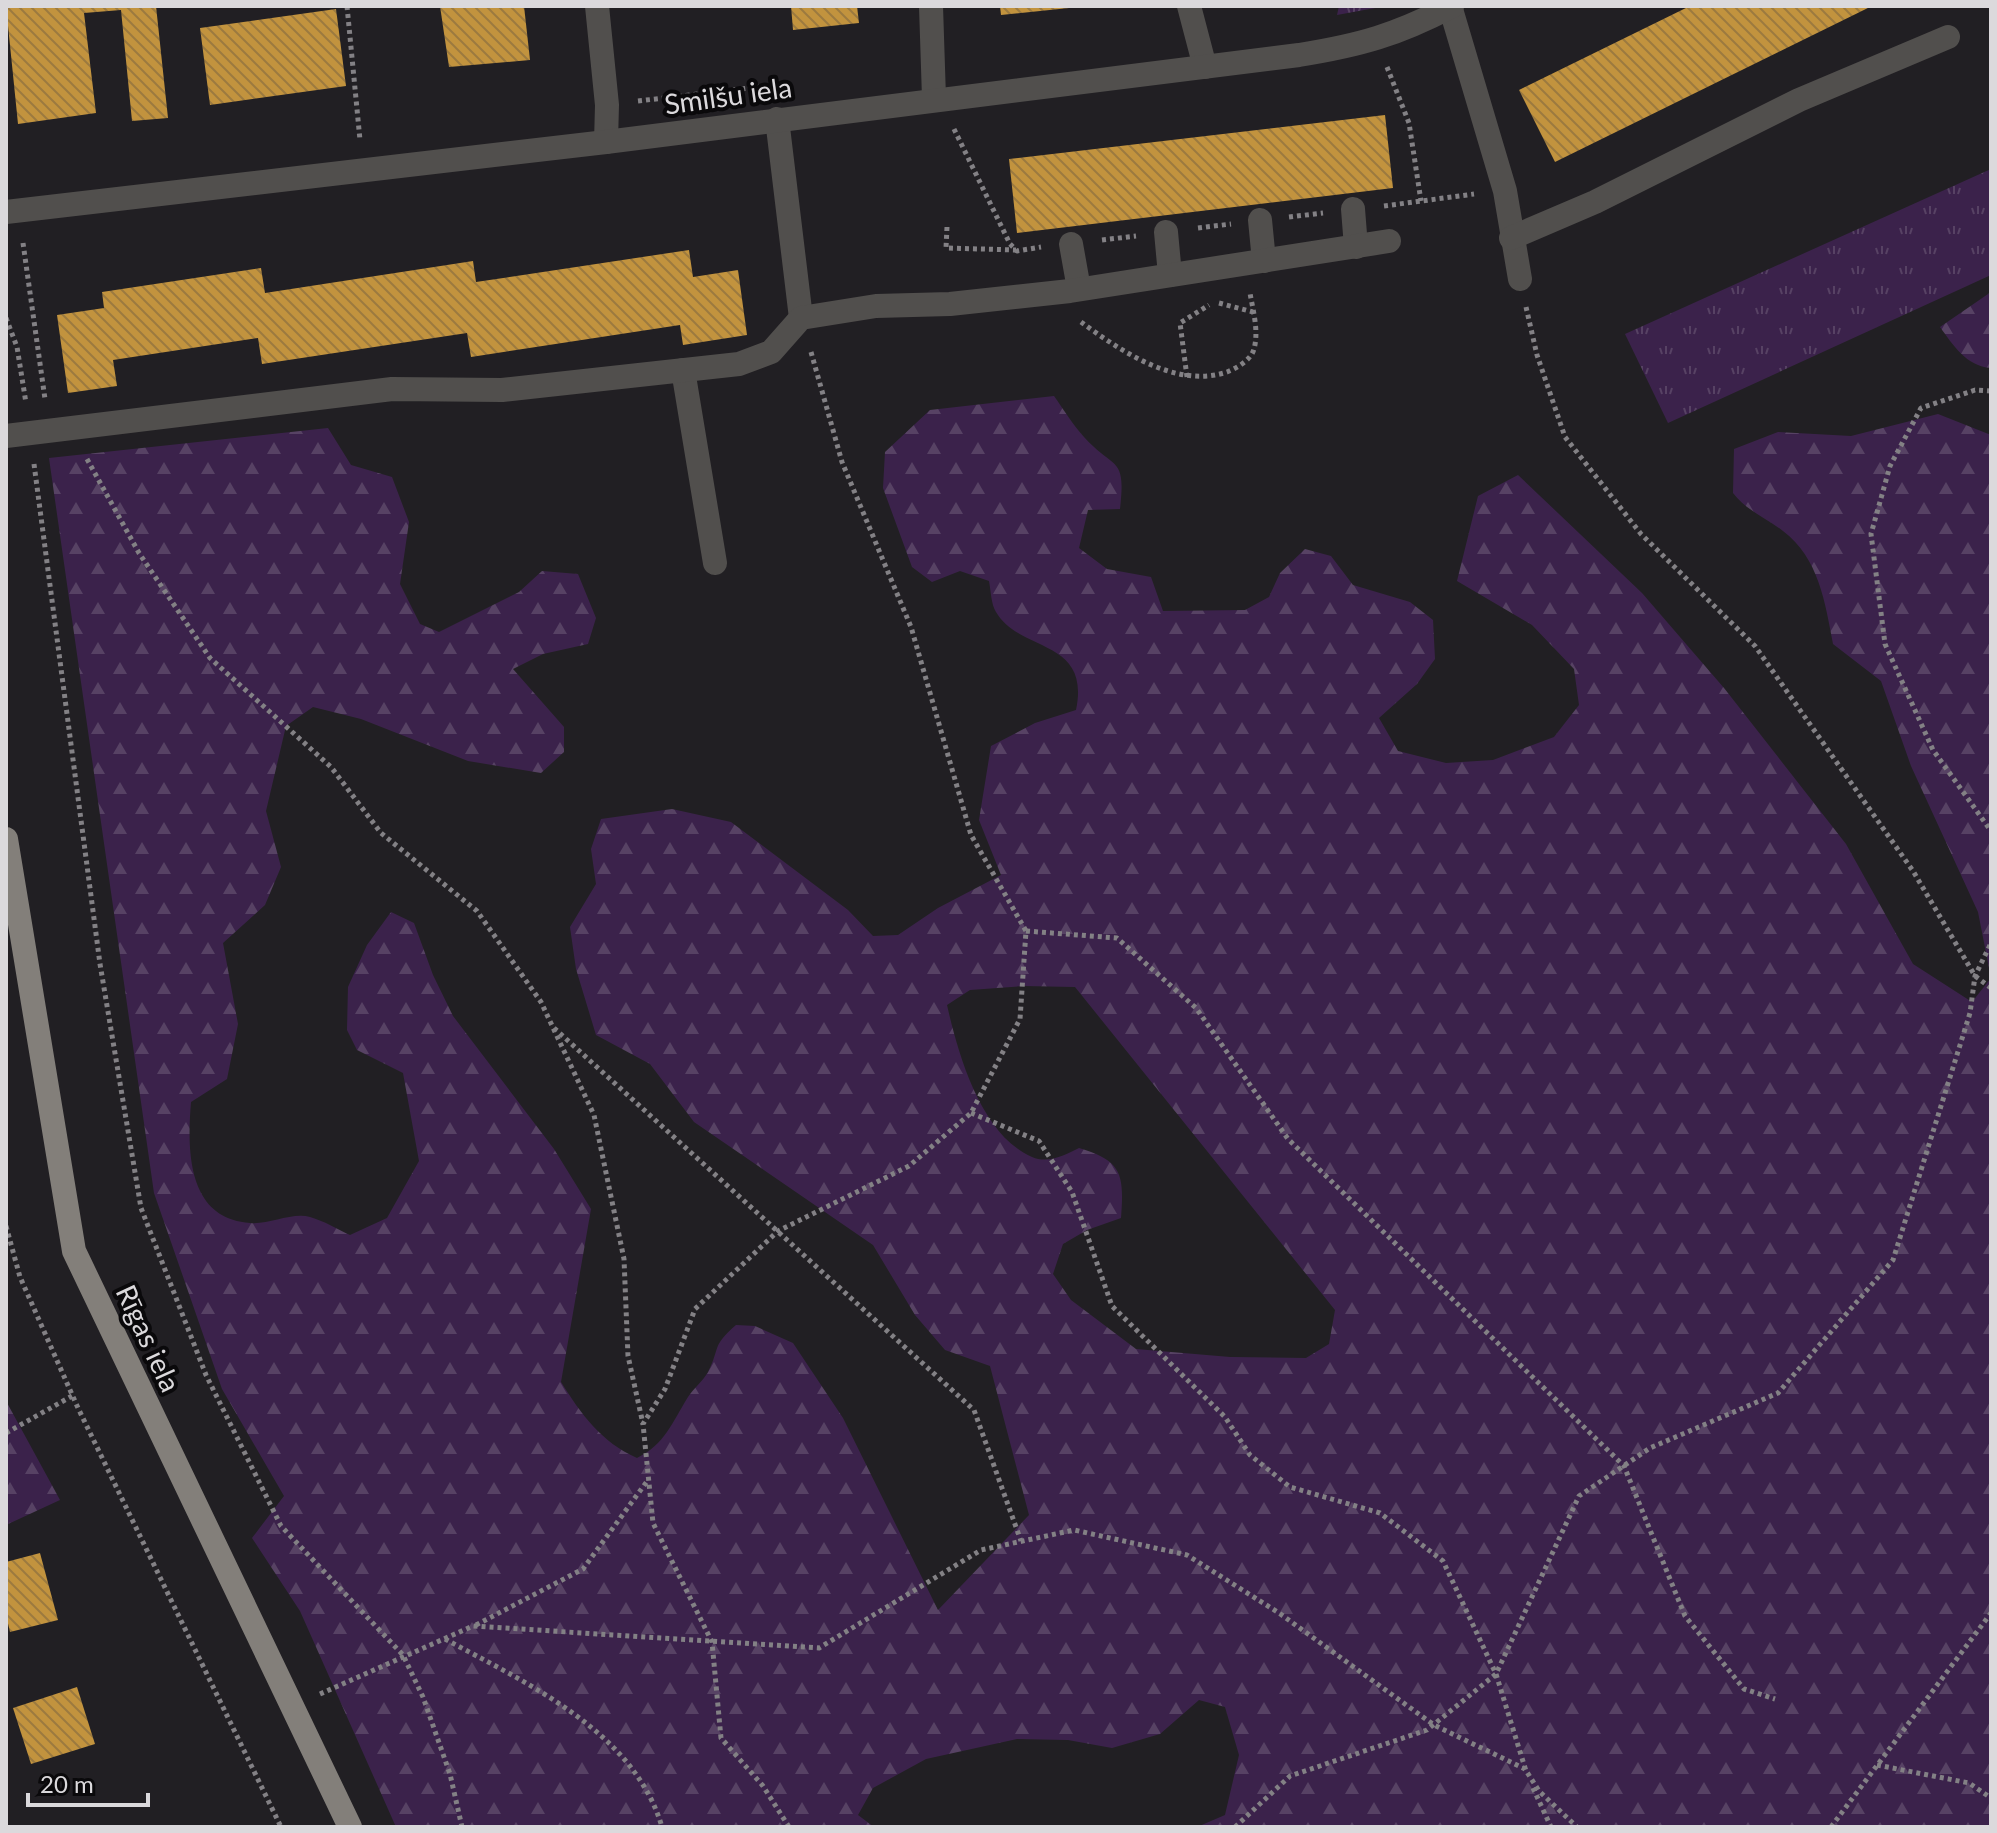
<svg xmlns="http://www.w3.org/2000/svg" width="1997" height="1833" viewBox="0 0 1997 1833" font-family="Lato,sans-serif">
  <style>
    .grass { fill: url(#grass-tufts) }
    .forest { fill: url(#forest-firs); fill-rule: evenodd }
    .building { fill: url(#building-back-hatch) }
    .lines { fill: none; stroke-linecap: round; stroke-linejoin: round }
    .path { stroke: #838185; stroke-width: 5; stroke-dasharray: 4 4; stroke-linecap: butt }
    .minor { stroke: #514f4d; stroke-width: 24 }
    .major { stroke: #837f7a; stroke-width: 24 }
    .labels { text-anchor: middle; dominant-baseline: central; stroke-width: 8; stroke-linejoin: round; paint-order: stroke }
    .street-label { font-size: 28px; fill: #dbd9dc; stroke: #0a090b }
  </style>
  <defs>
    <pattern id="grass-tufts" width="24" height="20" patternUnits="userSpaceOnUse" patternTransform="scale(2)"><rect width="24" height="20" fill="#3b224b"/><path d="M3 7l-1-3M5 7V3M7 7l1-3M15 17l-1-3M17 17v-4M19 17l1-3" fill="none" stroke="#574264"/></pattern>
    <pattern id="forest-firs" width="22" height="20" patternUnits="userSpaceOnUse" patternTransform="scale(2)"><rect width="22" height="20" fill="#3b224b"/><path d="M5 1l3.5 6h-7zM16 11l3.5 6h-7z" fill="#574264"/></pattern>
    <pattern id="building-back-hatch" width="6" height="6" patternUnits="userSpaceOnUse" patternTransform="scale(2)"><rect width="6" height="6" fill="#c2933e"/><path d="M-1 5l2 2M0 0l6 6M5-1l2 2" fill="none" stroke="#9c7a3f"/></pattern>
  </defs>
  <rect width="100%" height="100%" fill="#211f23"/>
  <!-- grass -->
  <g class="grass">
    <path d="M1339,6H1386L1337,15Z"/>
    <path d="M1991,169V275L1668,423L1625,334Z"/>
  </g>
  <!-- forest -->
  <g class="forest">
    <path d="M1991,292V368C1966,366 1953,345 1940,327Z"/>
    <path d="M1054,396C1064,410 1073,425 1084,437C1115,471 1126,455 1120,509L1088,510L1079,548L1107,569L1151,577L1163,611L1245,610L1269,597L1280,573L1305,549L1331,556L1353,585L1410,602L1433,620L1435,659L1417,684L1379,718L1398,751L1446,763L1493,760L1554,737L1579,705L1574,669L1532,625L1457,581L1478,496L1518,475L1642,593L1724,688L1846,844L1913,964L1972,1002L1991,978L1978,912L1911,766L1881,681L1833,644C1825,603 1819,558 1783,531C1765,517 1747,511 1733,493L1734,449L1778,432L1851,436L1938,414L1991,435V1827H1197L1225,1815L1239,1755L1225,1707L1199,1700L1160,1734L1112,1748L1068,1740L1017,1739L926,1759L873,1788L858,1815L874,1827H396L300,1611L252,1538L284,1496L222,1389L154,1193L49,458L328,428L351,465L392,477L409,522L400,584L420,624L439,632L519,592L542,571L578,574L596,618L588,644L543,654L513,669L564,727V752L541,773L468,761L361,719L313,707L286,726L266,811L281,867L265,905L223,943L238,1024L227,1079L191,1102C187,1150 187,1219 250,1223C269,1225 292,1212 310,1217C324,1221 337,1229 350,1235L387,1218L419,1161L403,1073L357,1050L347,1030L348,987L367,945L391,912L414,923L433,975L453,1016L554,1149L591,1209L561,1382C581,1414 601,1442 637,1458C665,1444 672,1423 688,1397C694,1388 703,1381 708,1372C721,1346 711,1347 736,1325L755,1326L793,1343L843,1418L938,1610L1029,1515L990,1366L945,1350L915,1315L873,1245L694,1122L650,1064L596,1035L576,969L570,927L596,884L591,849L601,819L672,809L731,822L848,910L873,936L898,935L938,908L1001,875L979,820L991,746L1035,723L1076,710C1091,638 1020,653 996,612C991,604 991,591 989,581L960,571L932,582L912,567L883,488L885,452L930,410ZM1024,986L1075,987L1335,1310L1329,1344L1306,1358L1230,1357L1136,1349L1071,1300L1053,1274L1063,1244L1087,1230L1121,1218C1124,1175 1123,1161 1079,1148C1065,1155 1048,1164 1032,1157C981,1135 958,1054 947,1005L970,990Z"/>
    <path d="M6,1401L60,1500L6,1525Z"/>
  </g>
  <!-- building -->
  <g class="building">
    <path d="M6,6H156L168,118L132,121L121,10L84,13L96,113L18,124Z"/>
    <path d="M440,6H524L530,60L449,67Z"/>
    <path d="M791,6H857L859,23L793,30Z"/>
    <path d="M1000,6H1069V8L1001,15Z"/>
    <path d="M1690,6H1872L1555,162L1519,90Z"/>
    <path d="M336,9L346,86L210,105L200,28Z"/>
    <path d="M1385,115L1393,188L1017,233L1009,159Z"/>
    <path d="M689,250L693,277L738,270L747,335L683,345L680,325L471,357L467,333L262,364L258,338L113,360L117,386L68,393L57,315L104,308L102,292L261,268L265,293L473,261L476,282Z"/>
    <path d="M40,1553L58,1620L10,1632L6,1615V1562Z"/>
    <path d="M77,1687L95,1744L31,1764L13,1708Z"/>
  </g>
  <g class="lines">
    <!-- path -->
    <g class="path">
      <path d="M347,6L360,140"/>
      <path d="M1387,67L1409,123L1421,201"/>
      <path d="M638,101L759,87"/>
      <path d="M954,129L1010,244L1017,251L1041,247"/>
      <path d="M1384,206L1474,194"/>
      <path d="M1289,217L1323,213"/>
      <path d="M947,227L946,248L1016,250"/>
      <path d="M1198,228L1231,224"/>
      <path d="M1102,240L1136,236"/>
      <path d="M23,243L45,399"/>
      <path d="M1219,303L1253,312"/>
      <path d="M1526,307L1537,355L1565,437L1641,534L1755,646L1913,871L1975,976L1991,988"/>
      <path d="M6,318L17,347L26,403"/>
      <path d="M1081,322C1121,351 1176,389 1227,372C1237,368 1251,360 1254,349C1259,331 1253,311 1250,293"/>
      <path d="M1187,377L1180,323L1209,305"/>
      <path d="M1991,391L1975,390L1921,408L1890,466L1871,534L1885,644L1933,750L1991,831"/>
      <path d="M87,459L139,553L210,658L331,767L381,833L477,911L541,1002L594,1115L624,1259L628,1356L643,1424"/>
      <path d="M34,464L100,964L141,1208L206,1375L281,1526L403,1655L423,1697L450,1774L462,1827"/>
      <path d="M1026,931L1117,938L1196,1008L1288,1139L1624,1466L1685,1616L1744,1689L1775,1699"/>
      <path d="M554,1028L974,1410L1021,1541"/>
      <path d="M971,1113L1039,1141L1072,1192L1112,1306L1225,1417L1250,1455L1290,1487L1380,1513L1443,1561L1496,1674L1526,1771"/>
      <path d="M6,1226L20,1277L78,1408L281,1827"/>
      <path d="M6,1433L72,1396"/>
      <path d="M476,1625L583,1569L648,1480"/>
      <path d="M445,1639C526,1683 634,1731 662,1827"/>
      <path d="M320,1694L473,1626L819,1648L981,1550L1074,1530L1187,1555L1279,1613L1434,1725L1525,1769L1539,1791L1577,1827"/>
      <path d="M1877,1765L1969,1783L1991,1798"/>
      <path d="M1533,1788L1551,1827"/>
      <path d="M789,1827L763,1786L721,1738L712,1642L653,1523L643,1424L665,1389L695,1309L778,1231L909,1166L971,1113L1020,1019L1026,931L971,835L911,627L842,462L811,352"/>
      <path d="M1235,1827L1290,1776L1427,1730L1496,1674L1579,1496L1650,1448L1778,1393L1893,1260L1970,1013L1975,976L1991,943"/>
      <path d="M1831,1827L1991,1613"/>
    </g>
    <!-- minor -->
    <g class="minor">
      <path d="M597,6L607,105L606,142"/>
      <path d="M931,6L934,98"/>
      <path d="M1189,6L1205,67"/>
      <path d="M1450,6L1505,191L1520,279"/>
      <path d="M777,119L801,318"/>
      <path d="M1353,209L1356,247"/>
      <path d="M6,212L606,142L1299,55C1361,45 1396,35 1452,6"/>
      <path d="M1260,220L1264,261"/>
      <path d="M1166,232L1170,275"/>
      <path d="M1511,238L1595,202L1799,100L1948,37"/>
      <path d="M1071,244L1079,289"/>
      <path d="M683,370L715,563"/>
      <path d="M6,436L392,389L502,390L739,364L771,352L801,318L876,306L950,304L1070,291L1389,241"/>
    </g>
    <!-- major -->
    <path class="major" d="M6,839L74,1251L350,1827"/>
  </g>
  <g class="labels">
    <!-- street labels -->
    <g class="street-label">
      <text transform="translate(728 95) rotate(-8)">Smilšu iela</text>
      <text transform="translate(149 1338) rotate(65)">Rīgas iela</text>
    </g>
  </g>
  <!-- border -->
  <rect width="1997" height="1833" fill="none" stroke="#dbd9dc" stroke-width="16"/>
  <!-- scale -->
  <path d="M28 1793v12h120v-12" fill="none" stroke="#dbd9dc" stroke-width="4"/>
  <text x="40" y="1793" font-size="24" fill="#dbd9dc" stroke="#0a090b" stroke-width="6" paint-order="stroke">20 m</text>
</svg>
